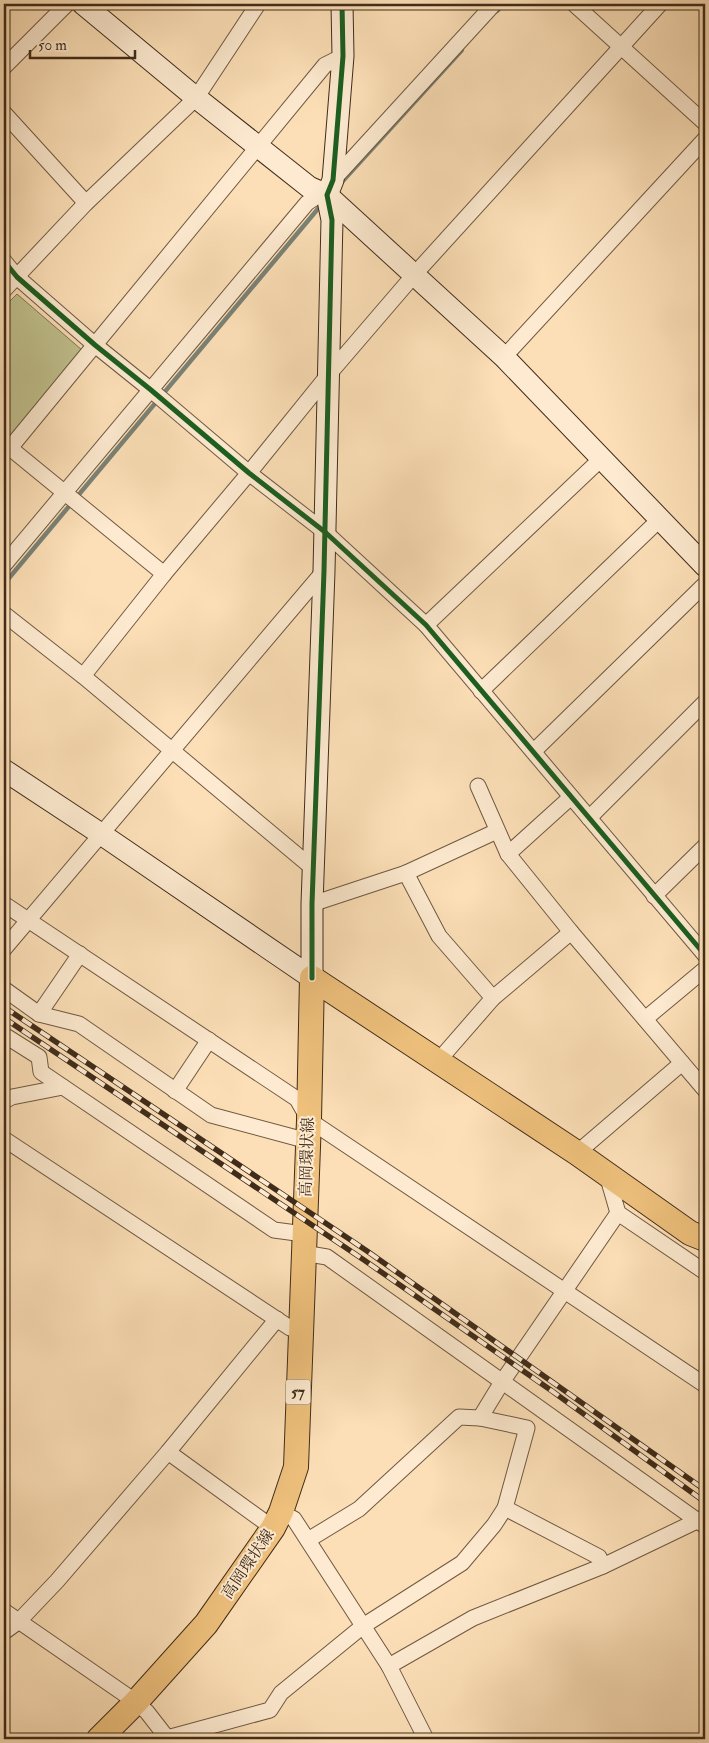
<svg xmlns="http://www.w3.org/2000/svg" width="709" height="1743" viewBox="0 0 709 1743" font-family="'IM FELL Double Pica','Noto Serif JP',serif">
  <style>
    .green { fill: #c0c18e; stroke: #807654 }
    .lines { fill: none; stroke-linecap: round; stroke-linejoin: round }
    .stream { stroke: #7a8276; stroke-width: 4.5 }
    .street-casing { stroke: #6f5941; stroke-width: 17 }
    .secondary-casing { stroke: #402c1a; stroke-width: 23 }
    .primary-casing { stroke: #402c1a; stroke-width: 26 }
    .street { stroke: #fdead0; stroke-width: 15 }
    .secondary { stroke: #fdead0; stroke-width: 21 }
    .primary { stroke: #eec07c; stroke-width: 24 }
    .rail-casing { stroke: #402c1a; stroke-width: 5.5 }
    .rail { stroke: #fdead0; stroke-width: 4; stroke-dasharray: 11; stroke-linecap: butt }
    .cycleway-casing { stroke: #fdead0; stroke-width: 8 }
    .cycleway { stroke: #1b5e20; stroke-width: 5 }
    .labels { text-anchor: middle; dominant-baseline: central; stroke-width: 4; stroke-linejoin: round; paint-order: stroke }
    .shield { fill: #fdead0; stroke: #796551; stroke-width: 1 }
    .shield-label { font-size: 15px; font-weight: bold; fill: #402c1a }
    .street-label { font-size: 16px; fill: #402c1a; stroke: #fdead0 }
  </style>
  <rect width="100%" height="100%" fill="#fcdfb7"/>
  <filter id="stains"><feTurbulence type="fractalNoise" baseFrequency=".004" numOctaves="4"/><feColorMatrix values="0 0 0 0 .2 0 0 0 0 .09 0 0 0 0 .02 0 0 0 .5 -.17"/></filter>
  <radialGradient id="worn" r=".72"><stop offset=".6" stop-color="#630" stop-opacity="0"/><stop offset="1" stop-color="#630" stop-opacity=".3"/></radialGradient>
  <!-- green -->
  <path class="green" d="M17,294L82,350L10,436L4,431V307Z"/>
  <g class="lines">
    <!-- stream -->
    <g class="stream">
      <path d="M497,11L504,4"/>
      <path d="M341,183L462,50"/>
      <path d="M4,584L322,204"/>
    </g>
    <defs>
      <g id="street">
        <path d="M574,4L705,123"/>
        <path d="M4,67L67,4"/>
        <path d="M4,113L86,203"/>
        <path d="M333,180L494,4"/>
        <path d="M4,261L17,277L95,345L151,390L249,473L325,532L426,625L705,955"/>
        <path d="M4,290L86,203L196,98L258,4"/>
        <path d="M504,357L705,139"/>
        <path d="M4,443L164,574"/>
        <path d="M10,448L325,65L343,56"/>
        <path d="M4,565L307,203L316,197L327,195"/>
        <path d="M4,614L83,676L315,870"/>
        <path d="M426,625L602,458"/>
        <path d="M83,676L164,574L249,473L329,374L414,275L660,4"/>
        <path d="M481,691L660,519"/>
        <path d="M534,751L705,584"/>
        <path d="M478,786L508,854L571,932L705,1090"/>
        <path d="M589,818L705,702"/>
        <path d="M508,854L571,797"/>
        <path d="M406,873L439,936L493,998"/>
        <path d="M654,896L705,846"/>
        <path d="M4,904L297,1099L309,1120L705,1385"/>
        <path d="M312,904L406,873L497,831"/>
        <path d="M4,949L324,571"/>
        <path d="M4,989L39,1014L79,1024L211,1115L308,1141"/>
        <path d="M39,1014L80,954"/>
        <path d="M645,1019L705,969"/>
        <path d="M4,1035L39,1057L41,1072L274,1230L304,1234"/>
        <path d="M439,1060L493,998L571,932"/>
        <path d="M175,1091L209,1040"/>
        <path d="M4,1101L12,1097L63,1087"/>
        <path d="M4,1139L290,1328L300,1329"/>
        <path d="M577,1153L682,1063"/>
        <path d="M607,1175L618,1213L705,1272"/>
        <path d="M303,1253L327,1257L705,1526"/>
        <path d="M168,1452L273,1528"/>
        <path d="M281,1512L294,1519L389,1666L426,1739"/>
        <path d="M308,1540L359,1509L459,1417L480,1418"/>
        <path d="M603,1566L599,1557L505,1508L527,1428L480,1418L502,1382L618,1213"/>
        <path d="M4,1611L136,1702L147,1712L168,1739"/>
        <path d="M4,1632L18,1622L57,1581L168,1452L277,1319"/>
        <path d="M389,1666L473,1618L603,1566L705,1517"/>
        <path d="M167,1738L270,1710L281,1693L363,1626L462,1563L494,1525L505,1508"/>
      </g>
      <g id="secondary">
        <path d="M83,4L189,92L309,187L327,195L504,357L705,566"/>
        <path d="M4,770L101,834L312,978"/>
        <path d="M312,978V904L324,571L332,220L327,195L333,180L343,56L342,4"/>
      </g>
      <g id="primary">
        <path d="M312,978L577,1153L690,1233L705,1239"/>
        <path d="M99,1739L136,1702L206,1624L273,1528L281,1512L296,1467L309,1120L312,978"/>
      </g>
    </defs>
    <!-- street casing -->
    <use href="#street" class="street-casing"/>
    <!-- secondary casing -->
    <use href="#secondary" class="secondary-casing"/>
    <!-- primary casing -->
    <use href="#primary" class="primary-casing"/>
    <!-- street -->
    <use href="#street" class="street"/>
    <!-- secondary -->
    <use href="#secondary" class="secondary"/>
    <!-- primary -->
    <use href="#primary" class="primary"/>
    <defs>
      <g id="rail">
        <path d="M4,1007L367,1251L705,1490"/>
        <path d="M4,1018L364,1260L552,1391L705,1502"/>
      </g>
    </defs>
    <!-- rail casing -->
    <use href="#rail" class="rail-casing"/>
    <!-- rail -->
    <use href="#rail" class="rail"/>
    <defs>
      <g id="cycleway">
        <path d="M4,261L17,277L95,345L151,390L249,473L325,532L426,625L705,955"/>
        <path d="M312,978V904L324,571L332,220L327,195L333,180L343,56L342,4"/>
      </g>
    </defs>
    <!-- cycleway casing -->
    <use href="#cycleway" class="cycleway-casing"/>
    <!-- cycleway -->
    <use href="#cycleway" class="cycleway"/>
  </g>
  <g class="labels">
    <!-- shield labels -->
    <rect class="shield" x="285.5" y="1379.5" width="25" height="25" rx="4"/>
    <g class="shield-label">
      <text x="298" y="1392">57</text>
    </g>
    <!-- street labels -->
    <g class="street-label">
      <text transform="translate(307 1157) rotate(-88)">高岡環状線</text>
      <text transform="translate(248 1564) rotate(-56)">高岡環状線</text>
    </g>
  </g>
  <!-- margin -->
  <rect width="709" height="1743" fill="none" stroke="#fcdfb7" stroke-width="20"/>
  <rect x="5" y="5" width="699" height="1733" fill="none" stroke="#402c1a" stroke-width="2.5"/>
  <rect x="10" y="10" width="689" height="1723" fill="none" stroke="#402c1a"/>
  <!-- scale -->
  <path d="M30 50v8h105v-8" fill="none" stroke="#402c1a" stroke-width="2.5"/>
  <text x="38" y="50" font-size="15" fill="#402c1a" stroke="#fdead0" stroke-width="4" paint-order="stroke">50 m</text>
  <rect width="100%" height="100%" filter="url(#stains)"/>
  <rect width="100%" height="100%" fill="url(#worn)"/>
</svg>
